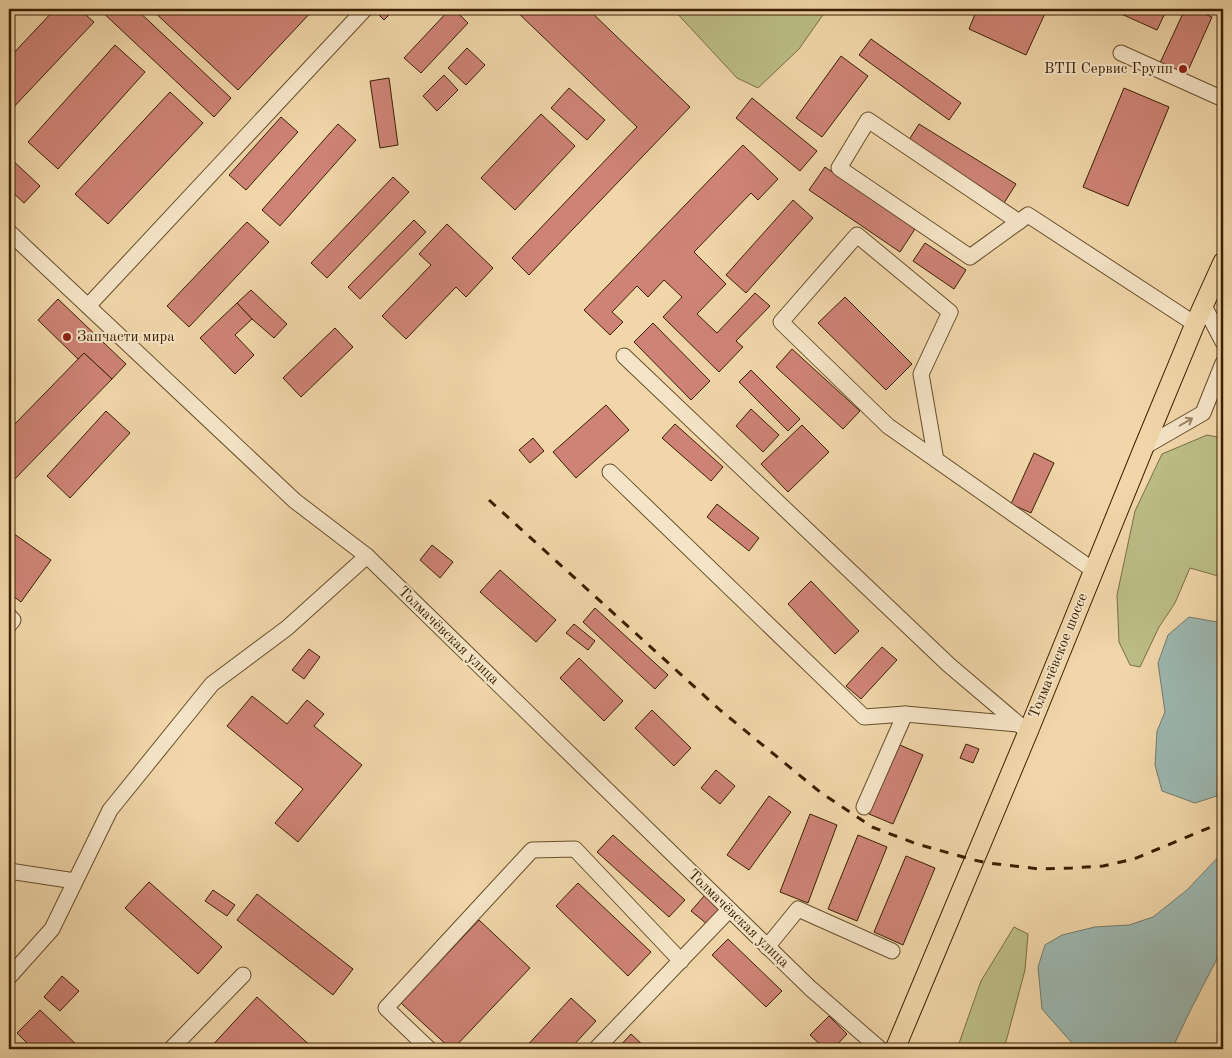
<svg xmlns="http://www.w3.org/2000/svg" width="1232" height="1058" viewBox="0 0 1232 1058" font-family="'Old Standard TT',serif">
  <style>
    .green { fill: #bcbd86; stroke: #7c6e44 }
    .water { fill: #9cb7b0; stroke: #757b6a }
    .building { fill: #ce8376; stroke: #3b2001 }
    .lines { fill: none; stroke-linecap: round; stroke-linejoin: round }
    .minor-casing { stroke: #684e2b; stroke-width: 17 }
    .major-casing { stroke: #3b2001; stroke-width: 21 }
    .minor { stroke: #f5e4c7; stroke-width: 15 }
    .major { stroke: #f0d6a9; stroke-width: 19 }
    .rail { stroke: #3b2001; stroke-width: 3; stroke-dasharray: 9 9; stroke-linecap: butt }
    .oneway { stroke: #988264 }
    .poi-dot { fill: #8f2418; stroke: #f5e4c7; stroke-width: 2 }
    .labels { text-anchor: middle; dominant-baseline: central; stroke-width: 4; stroke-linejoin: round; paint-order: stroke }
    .poi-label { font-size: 15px; fill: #3b2001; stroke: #f5e4c7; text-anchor: end }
    .street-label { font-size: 15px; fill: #3b2001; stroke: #f5e4c7 }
  </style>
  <rect width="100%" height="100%" fill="#f0d6a9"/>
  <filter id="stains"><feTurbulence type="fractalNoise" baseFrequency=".004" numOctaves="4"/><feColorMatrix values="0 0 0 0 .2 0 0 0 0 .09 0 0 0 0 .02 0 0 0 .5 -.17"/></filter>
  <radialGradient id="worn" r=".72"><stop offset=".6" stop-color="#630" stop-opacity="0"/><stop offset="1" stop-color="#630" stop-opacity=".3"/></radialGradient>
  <!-- green -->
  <g class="green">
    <path d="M673,9H827L799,49L758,88L737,78Z"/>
    <path d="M1207,435L1223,438V582L1218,576L1190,568L1175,603L1159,627L1140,667L1130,665L1119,642L1117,595L1135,511L1162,454Z"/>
    <path d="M1014,927L1028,934L1025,970L1004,1049H957L981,981Z"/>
  </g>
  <!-- water -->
  <g class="water">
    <path d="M1189,617L1217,622L1223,626V794L1195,803L1162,791L1155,765L1157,731L1165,712L1158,663L1168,635Z"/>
    <path d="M1223,852V945L1219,955L1191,1009L1172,1049H1073L1072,1043L1042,1009L1038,967L1045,945L1062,935L1095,927L1129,925L1153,917L1187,890Z"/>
  </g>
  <!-- building -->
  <g class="building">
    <path d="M55,9H79L94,22L9,112V58Z"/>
    <path d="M99,9H136L231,98L214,117Z"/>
    <path d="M151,9H314L238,90Z"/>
    <path d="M373,9H395L384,20Z"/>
    <path d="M450,9H454L468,23L421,73L404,58Z"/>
    <path d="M514,9H588L690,107L529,275L512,258L637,127Z"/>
    <path d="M963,9H1047L1026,55L969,29L975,14Z"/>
    <path d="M1110,9H1167L1157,30Z"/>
    <path d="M1185,9H1193L1212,17L1186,75L1160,63Z"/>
    <path d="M871,39L961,103L949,120L859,55Z"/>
    <path d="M115,45L145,72L58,169L28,142Z"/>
    <path d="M467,48L485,65L466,85L448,68Z"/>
    <path d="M841,56L868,76L822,137L796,118Z"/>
    <path d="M444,75L458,90L437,111L423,96Z"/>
    <path d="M389,78L398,145L380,148L370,81Z"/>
    <path d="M569,88L605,120L587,140L551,108Z"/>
    <path d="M1124,88L1169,107L1128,206L1083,187Z"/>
    <path d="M170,92L203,123L108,224L75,194Z"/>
    <path d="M752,98L817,151L800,171L736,118Z"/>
    <path d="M541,114L575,146L515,210L481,178Z"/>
    <path d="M281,117L298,132L246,190L229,175Z"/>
    <path d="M338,124L356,140L280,226L262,210Z"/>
    <path d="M919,124L1016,184L1004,203L907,143Z"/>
    <path d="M743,145L778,179L758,200L751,193L694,252L726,284L697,314L717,333L755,293L770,306L736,341L743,347L719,372L663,317L682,297L664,280L648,297L637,286L612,312L623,322L610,335L584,310Z"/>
    <path d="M9,157L40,186L24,203L9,189Z"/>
    <path d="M825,167L915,229L900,252L809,190Z"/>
    <path d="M393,177L409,192L327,278L311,263Z"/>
    <path d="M793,200L813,218L746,293L726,275Z"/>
    <path d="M414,220L426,232L360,299L348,287Z"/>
    <path d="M247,222L269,242L189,327L167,306Z"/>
    <path d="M447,224L493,268L466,297L456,287L406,339L382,316L431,265L419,254Z"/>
    <path d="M925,243L966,270L954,289L913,261Z"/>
    <path d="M251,290L287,324L274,338L252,319L237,303Z"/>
    <path d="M845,297L912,364L886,390L818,323Z"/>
    <path d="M58,299L126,364L112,379L84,353L78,359L38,320Z"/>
    <path d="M237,303L252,319L235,335L254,355L235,374L200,338Z"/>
    <path d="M653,323L710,381L691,400L634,342Z"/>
    <path d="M335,328L353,347L301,397L283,378Z"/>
    <path d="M792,349L860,411L843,429L776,367Z"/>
    <path d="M84,353L112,379L9,485V430Z"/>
    <path d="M751,370L800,419L788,431L739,382Z"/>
    <path d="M606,405L629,430L576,478L553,452Z"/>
    <path d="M751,409L779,435L763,452L736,426Z"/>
    <path d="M106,411L130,433L70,498L47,476Z"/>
    <path d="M675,424L723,467L711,481L662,438Z"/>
    <path d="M802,425L829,452L788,492L761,464Z"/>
    <path d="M533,438L544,451L530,463L519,450Z"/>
    <path d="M1034,453L1054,463L1031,513L1011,504Z"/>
    <path d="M717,504L759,538L749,551L707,517Z"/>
    <path d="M10,531L51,560L21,602L9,593V533Z"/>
    <path d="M432,545L453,562L440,578L420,560Z"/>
    <path d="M500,570L556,620L536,642L480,592Z"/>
    <path d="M811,581L859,631L835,654L788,604Z"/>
    <path d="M595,608L668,675L655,689L583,622Z"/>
    <path d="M574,624L595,641L588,650L566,633Z"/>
    <path d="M882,647L897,660L861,699L846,686Z"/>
    <path d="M309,649L320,657L304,679L292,670Z"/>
    <path d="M579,658L623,701L604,721L560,678Z"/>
    <path d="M252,696L287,724L307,700L324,714L314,726L362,765L298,842L275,823L303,789L227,726Z"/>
    <path d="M652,710L691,748L674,766L635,728Z"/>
    <path d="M966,744L979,749L973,763L960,758Z"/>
    <path d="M900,745L923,755L893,824L869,814Z"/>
    <path d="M716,770L735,786L720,804L701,788Z"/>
    <path d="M769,796L791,812L749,870L727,855Z"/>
    <path d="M810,814L837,825L808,903L780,892Z"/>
    <path d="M613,835L685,900L669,917L597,852Z"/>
    <path d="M858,835L887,847L857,921L828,909Z"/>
    <path d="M906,856L935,868L903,945L874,932Z"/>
    <path d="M149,882L222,947L198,974L125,908Z"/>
    <path d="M578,883L651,952L628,976L556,906Z"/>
    <path d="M213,890L235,905L227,916L205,901Z"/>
    <path d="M257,894L353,969L333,995L237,920Z"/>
    <path d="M705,895L721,908L707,924L691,911Z"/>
    <path d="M479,920L530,968L453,1049H451L401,1003Z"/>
    <path d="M728,939L782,991L766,1007L712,955Z"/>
    <path d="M62,976L79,991L60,1011L44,997Z"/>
    <path d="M257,997L314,1049H209Z"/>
    <path d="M571,998L596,1021L570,1049H524Z"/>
    <path d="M40,1010L81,1049H33L17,1033Z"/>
    <path d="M829,1016L847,1034L833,1049H825L810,1035Z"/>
    <path d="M631,1034L647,1049H617Z"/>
  </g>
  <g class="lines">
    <defs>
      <g id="minor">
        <path d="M1121,53L1223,99"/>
        <path d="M1019,222L868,120L839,168L970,257L1028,215L1195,324"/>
        <path d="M9,232L295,501L367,556L810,988L880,1049"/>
        <path d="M88,306L365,9"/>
        <path d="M1204,306L1223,342"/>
        <path d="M624,356L949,665L1028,732"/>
        <path d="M1144,447L1203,413L1223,363"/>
        <path d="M936,460L921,374L950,312L857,235L781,322L888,426L1093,570"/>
        <path d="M610,472L864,717L905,714L1018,724"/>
        <path d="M9,616L13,620L9,625"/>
        <path d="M864,807L905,714"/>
        <path d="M9,871L75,881"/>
        <path d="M767,947L798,909L892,951"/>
        <path d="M9,977L52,929L110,810L212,684L287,628L367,556"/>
        <path d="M171,1049L243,975"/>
        <path d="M429,1049L386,1008L532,850L575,849L681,961"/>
        <path d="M596,1049L729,910"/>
      </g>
      <path id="major" d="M895,1049L1028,732L1144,447L1195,324L1223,262"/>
    </defs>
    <!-- minor casing -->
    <use href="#minor" class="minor-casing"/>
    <!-- major casing -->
    <use href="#major" class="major-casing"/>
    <!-- minor -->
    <use href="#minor" class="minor"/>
    <!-- major -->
    <use href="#major" class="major"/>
    <!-- rail -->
    <path class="rail" d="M489,500L720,710L820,792L872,827L917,844L974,860L988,863L1040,869L1072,868L1103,866L1134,859L1223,822"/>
  </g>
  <!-- one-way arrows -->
  <defs><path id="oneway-shaft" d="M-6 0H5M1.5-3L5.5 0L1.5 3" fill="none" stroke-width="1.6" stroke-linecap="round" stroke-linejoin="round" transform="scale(1.25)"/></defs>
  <use class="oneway" href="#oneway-shaft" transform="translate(1186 422) rotate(-30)"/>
  <!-- markers -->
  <g class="poi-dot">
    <circle cx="1183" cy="69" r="5"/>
    <circle cx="67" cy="337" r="5"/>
  </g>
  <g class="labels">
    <!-- poi labels -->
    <g class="poi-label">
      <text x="1173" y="69">ВТП Сервис Групп</text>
      <text x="77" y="337" text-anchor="start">Запчасти мира</text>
    </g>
    <!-- street labels -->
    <g class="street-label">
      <text transform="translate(448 636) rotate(44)">Толмачёвская улица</text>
      <text transform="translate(1059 656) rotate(-68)">Толмачёвское шоссе</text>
      <text transform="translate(738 919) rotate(44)">Толмачёвская улица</text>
    </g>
  </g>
  <!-- margin -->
  <rect width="1232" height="1058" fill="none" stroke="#f0d6a9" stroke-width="30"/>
  <rect x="10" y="10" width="1212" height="1038" fill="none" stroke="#3b2001" stroke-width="2.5"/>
  <rect x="15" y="15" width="1202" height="1028" fill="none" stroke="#3b2001"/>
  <rect width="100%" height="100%" filter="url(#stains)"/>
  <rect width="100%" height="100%" fill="url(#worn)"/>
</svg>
